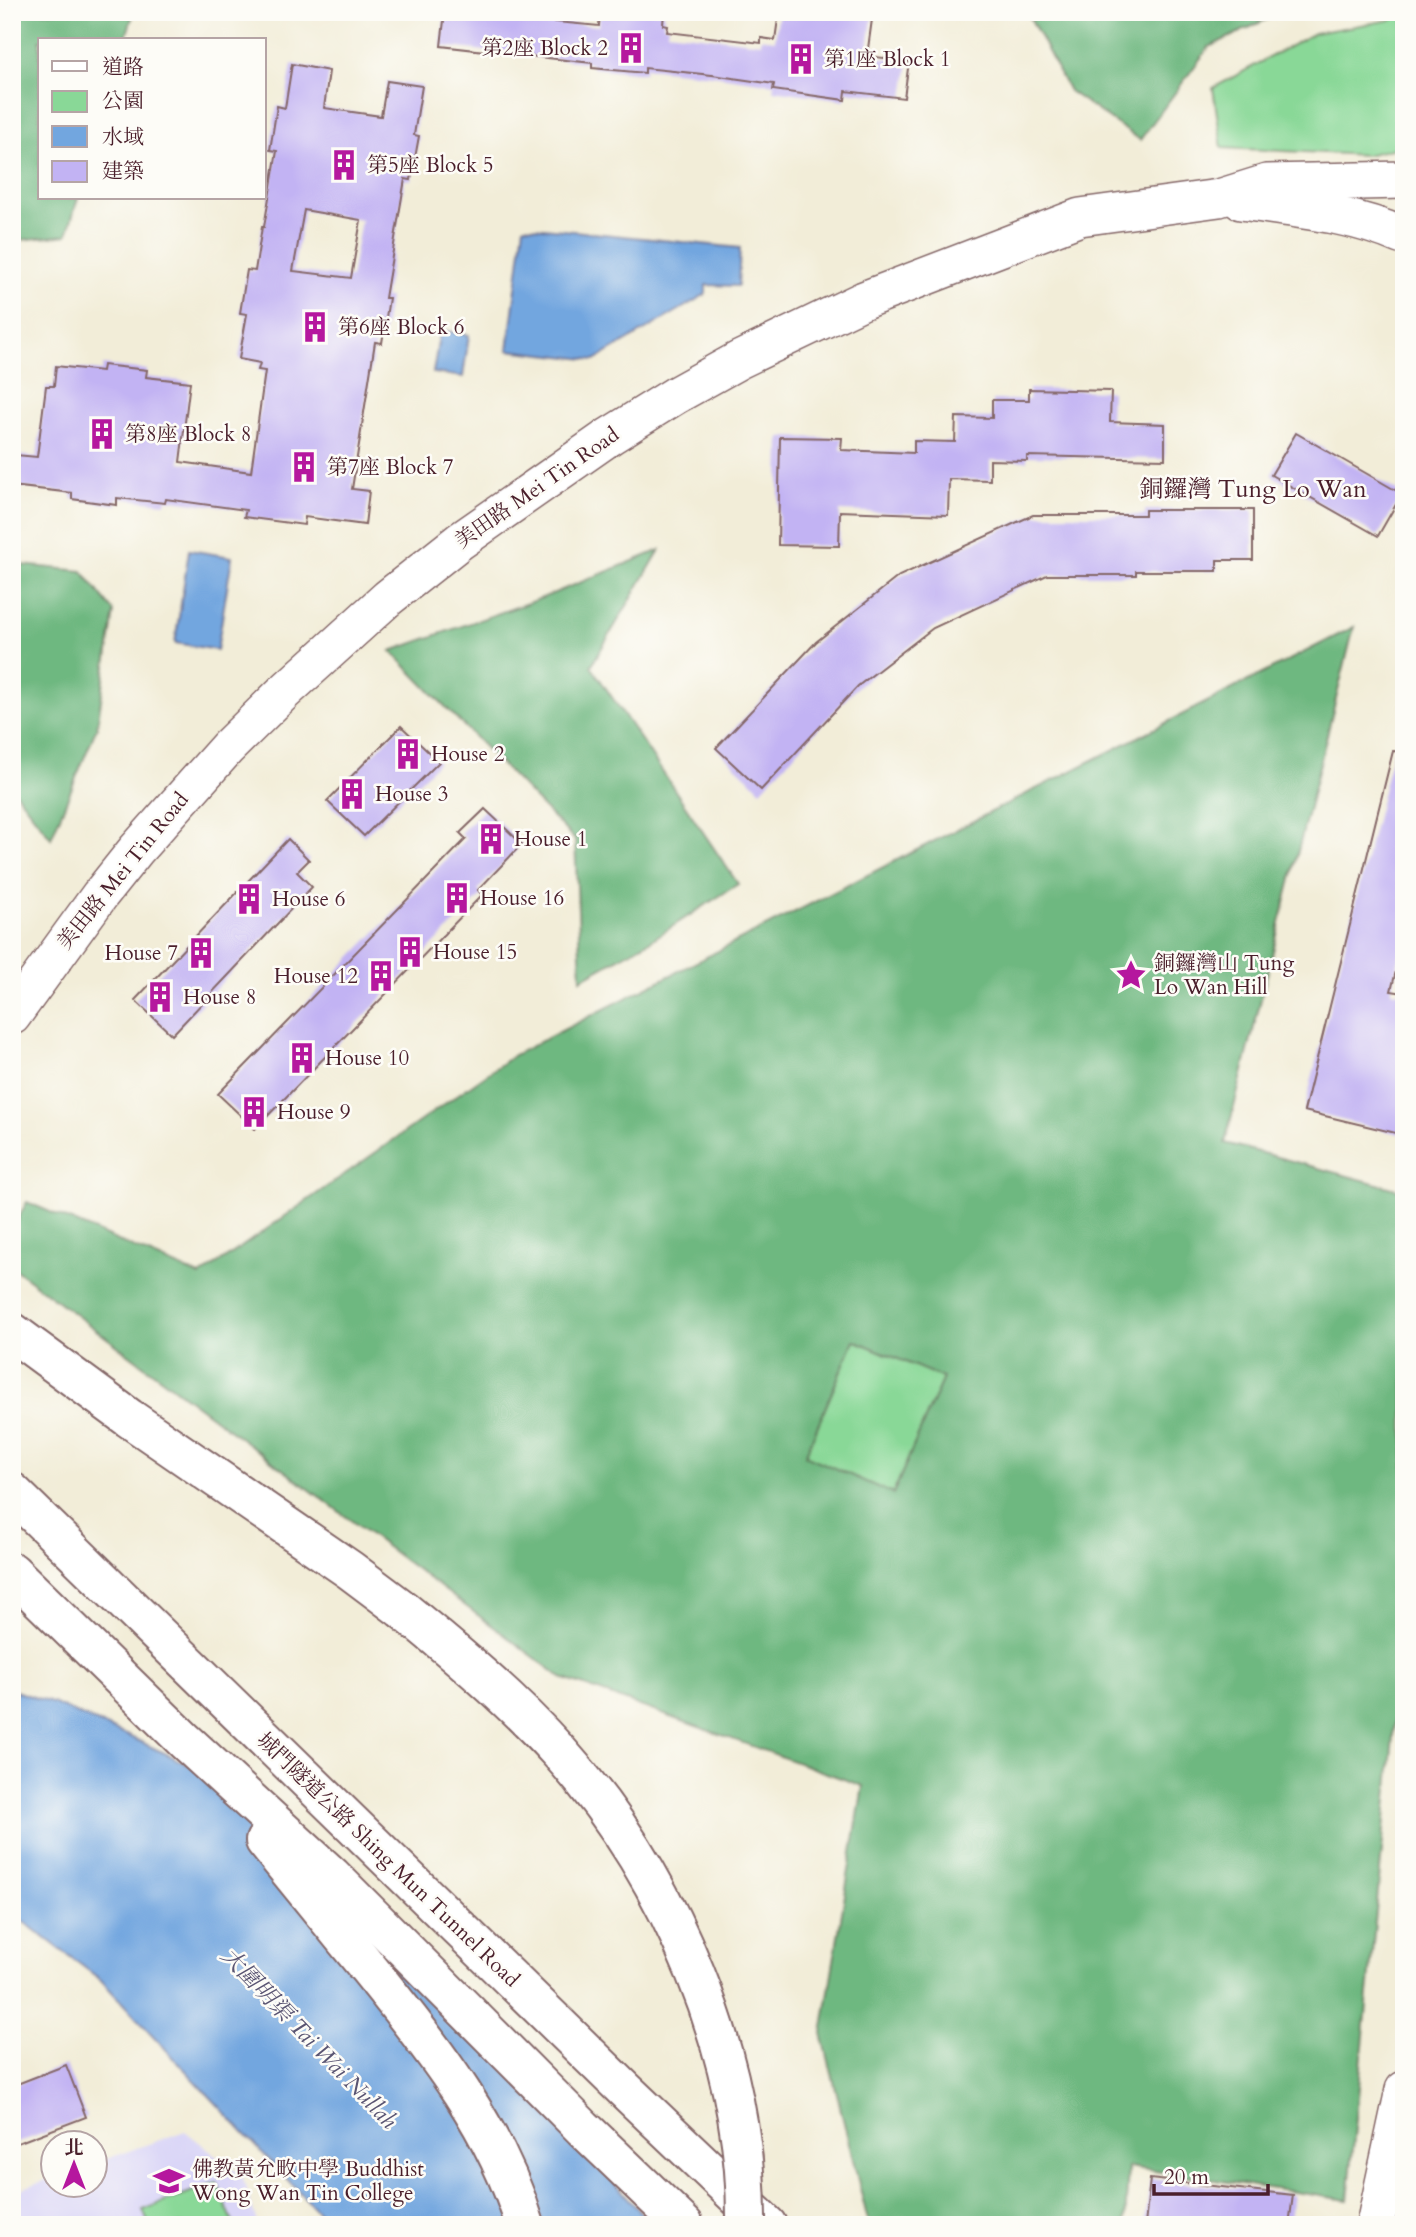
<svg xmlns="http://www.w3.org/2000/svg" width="1416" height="2237" viewBox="0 0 1416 2237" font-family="Cardo,'Noto Serif TC',serif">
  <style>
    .built { fill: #dad6f7 }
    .green { fill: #89d897; stroke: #6a7c61; stroke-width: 2 }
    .forest { fill: #6eb880; stroke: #5c6c56; stroke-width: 2; fill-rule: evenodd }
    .water { fill: #72a6df; stroke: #5e6285; stroke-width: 2 }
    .building { fill: #c2b3f3; fill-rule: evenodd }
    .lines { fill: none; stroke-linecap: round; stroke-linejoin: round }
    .street-casing { stroke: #856768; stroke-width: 40 }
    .highway-casing { stroke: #856768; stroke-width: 42 }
    .street { stroke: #fff; stroke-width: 37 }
    .highway { stroke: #fff; stroke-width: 38 }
    .highway-bridge-casing { stroke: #856768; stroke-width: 42; stroke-linecap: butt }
    .highway-bridge { stroke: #fff; stroke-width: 38 }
    .labels { text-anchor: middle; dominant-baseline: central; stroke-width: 5; stroke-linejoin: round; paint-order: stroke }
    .poi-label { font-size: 21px; fill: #4a1f2b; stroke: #fdfcf7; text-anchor: start }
    .street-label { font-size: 21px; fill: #4a1f2b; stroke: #fdfcf7 }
    .water-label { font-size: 23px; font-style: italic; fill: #5a5573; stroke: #fdfcf7 }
    .quarter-label { font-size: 24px; fill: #4a1f2b; stroke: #fdfcf7 }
  </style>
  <rect width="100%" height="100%" fill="#fdfcf7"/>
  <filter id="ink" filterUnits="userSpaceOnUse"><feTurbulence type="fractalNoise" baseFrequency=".0143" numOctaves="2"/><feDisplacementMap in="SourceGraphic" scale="14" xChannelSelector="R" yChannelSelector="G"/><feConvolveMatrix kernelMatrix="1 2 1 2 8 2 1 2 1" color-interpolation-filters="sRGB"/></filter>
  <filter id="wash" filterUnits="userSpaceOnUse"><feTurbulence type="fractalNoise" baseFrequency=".00686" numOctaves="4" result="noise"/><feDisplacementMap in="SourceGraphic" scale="28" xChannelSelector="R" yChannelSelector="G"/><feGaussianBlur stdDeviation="1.57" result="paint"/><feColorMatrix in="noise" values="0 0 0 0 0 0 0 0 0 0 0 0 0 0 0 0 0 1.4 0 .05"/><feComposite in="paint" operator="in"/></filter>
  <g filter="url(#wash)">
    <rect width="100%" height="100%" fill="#f2edd8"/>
    <!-- built -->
    <path class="built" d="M185,2131L242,2176L258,2225H12V2204L18,2190L52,2178V2184H94L95,2163Z"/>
    <!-- green -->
    <g class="green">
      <path d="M1404,12V146L1366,155L1222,148L1213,88L1314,33L1390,20Z"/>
      <path d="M854,1340L943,1378L893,1494L805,1456Z"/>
      <path d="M217,2182L234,2225H149L143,2210Z"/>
    </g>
    <!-- forest -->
    <g class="forest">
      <path d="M12,12H134L125,40H40V198H78L67,235L12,241Z"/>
      <path d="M1027,12H1282L1209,47L1140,140L1069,91Z"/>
      <path d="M660,550L591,666L738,884L650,941L581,979L575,840L391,651L542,598Z"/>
      <path d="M12,564L82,571L114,612L97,727L51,838L12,788Z"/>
      <path d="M1354,627L1225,1143L1404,1191V1624L1348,2200L1128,2167L1125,2225H869L822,2033L863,1786L562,1678L12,1267V1229L27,1202L200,1276L514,1055ZM854,1340L943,1378L893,1494L805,1455Z"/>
    </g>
    <!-- water -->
    <g class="water">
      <path d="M524,226L740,248L738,286L706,285V294L595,360L508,350Z"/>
      <path d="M440,330L469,335L463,377L433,373Z"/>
      <path d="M189,550L232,557L217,650L175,643Z"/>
      <path d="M12,1690L55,1704L137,1740L220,1780L589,2153L652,2225H330L101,1980L12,1913Z"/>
    </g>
    <g id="blocks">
      <!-- building -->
      <g class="building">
        <path d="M445,12H503V17L599,26L600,12H664L663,25L668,26L667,32L761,43V38L775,40L779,12H873L867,56L909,61L904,98L846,91L845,100L773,90L774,84L712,75L645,68V73L592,68V63L441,46Z"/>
        <path d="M292,64L329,71L324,108L381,116L387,81L422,86L414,135L419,136L411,180L405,179L385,298H389L382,343L375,342L352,489L369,491L365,525L305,517L304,525L244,517L246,510L166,499L165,503L117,498V505L72,499V493L12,486L16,455L37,457L46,386H54L56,366L102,371L103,365L147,370L146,377L190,382L180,462L251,472L265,371L258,370L260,363L239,359L247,314L240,313L247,270L255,271L262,227H264L277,151L270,150L277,106L285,108ZM304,210L361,220L351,278L293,271Z"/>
        <path d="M1029,389L1111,391L1110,422L1165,424V459L1027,456V461L990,460V480L949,479L948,515L840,511L839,546L778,545L780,437L842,438L841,450L914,453V441L955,442L956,417L992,418V400H1029Z"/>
        <path d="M1296,433L1402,494L1378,536L1271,475Z"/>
        <path d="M1145,510H1253V560H1217V571H1136V575H1047L933,628L858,686L761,790L716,748L816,642L899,576L1033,515H1145Z"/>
        <path d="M401,726L439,762L364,836L327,801Z"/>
        <path d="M1393,751L1404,752V939L1391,991L1404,993V1135L1304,1111Z"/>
        <path d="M485,809L522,844L478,890L482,895L255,1129L218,1094L466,839L460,833Z"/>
        <path d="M288,839L309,860L297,872L312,887L172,1035L135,1000Z"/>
        <path d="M66,2065L86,2117L12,2145V2086Z"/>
        <path d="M1150,2179L1293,2195L1289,2225H1145Z"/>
      </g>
    </g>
  </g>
  <g filter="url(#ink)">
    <use href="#blocks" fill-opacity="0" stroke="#856768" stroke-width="2"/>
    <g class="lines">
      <defs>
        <g id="street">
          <path d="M1241,201C1295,209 1350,213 1400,235"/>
          <path d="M12,1016L100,895L136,850L227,748L283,693L388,598L460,541L610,436L676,395L739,360L864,300L1080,217L1219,198L1267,183L1404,180"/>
          <path d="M1375,2225L1404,2090"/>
        </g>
        <g id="highway">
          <path d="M12,1332L129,1418L350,1570L402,1609"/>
          <path d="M12,1492L624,2089L767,2225"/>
          <path d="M12,1572L185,1741L332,1876L583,2128L684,2225"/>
          <path d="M265,1841C301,1885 337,1930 373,1974C435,2051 496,2128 525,2225"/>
        </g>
      </defs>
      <!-- street casing -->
      <use href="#street" class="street-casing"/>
      <!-- highway casing -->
      <use href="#highway" class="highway-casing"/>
      <!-- street -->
      <use href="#street" class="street"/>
      <!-- highway -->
      <use href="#highway" class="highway"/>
      <defs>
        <path id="highway-bridge" d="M402,1609C457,1654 511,1699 559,1752C670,1875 748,2058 746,2225"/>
      </defs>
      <!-- highway-bridge casing -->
      <use href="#highway-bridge" class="highway-bridge-casing"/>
      <!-- highway-bridge -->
      <use href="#highway-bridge" class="highway-bridge"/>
    </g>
  </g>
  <!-- icons -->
  <defs>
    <symbol id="building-bare" viewBox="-9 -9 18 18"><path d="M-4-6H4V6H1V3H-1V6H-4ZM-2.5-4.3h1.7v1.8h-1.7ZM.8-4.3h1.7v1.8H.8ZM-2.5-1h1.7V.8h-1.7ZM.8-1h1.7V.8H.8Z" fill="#b5179e" stroke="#fdfcf7" stroke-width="2.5" paint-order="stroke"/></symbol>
    <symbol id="sight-bare" viewBox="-9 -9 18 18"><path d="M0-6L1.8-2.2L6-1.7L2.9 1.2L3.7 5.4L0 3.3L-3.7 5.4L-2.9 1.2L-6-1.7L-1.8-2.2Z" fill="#b5179e" stroke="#fdfcf7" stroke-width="2.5" paint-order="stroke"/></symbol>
    <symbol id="school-bare" viewBox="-9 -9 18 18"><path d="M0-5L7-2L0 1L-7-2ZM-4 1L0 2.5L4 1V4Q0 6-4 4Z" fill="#b5179e" stroke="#fdfcf7" stroke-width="2.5" paint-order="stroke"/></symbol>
  </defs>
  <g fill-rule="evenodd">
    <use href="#building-bare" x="609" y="26" width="44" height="44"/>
    <use href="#building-bare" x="779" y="37" width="44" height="44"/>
    <use href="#building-bare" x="322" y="143" width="44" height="44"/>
    <use href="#building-bare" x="293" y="305" width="44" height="44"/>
    <use href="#building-bare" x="80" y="412" width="44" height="44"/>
    <use href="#building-bare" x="282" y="445" width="44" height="44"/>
    <use href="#building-bare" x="386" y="732" width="44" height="44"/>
    <use href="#building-bare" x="330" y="772" width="44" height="44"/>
    <use href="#building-bare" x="469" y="817" width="44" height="44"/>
    <use href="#building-bare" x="435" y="876" width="44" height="44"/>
    <use href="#building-bare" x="227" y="877" width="44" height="44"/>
    <use href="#building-bare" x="388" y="930" width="44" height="44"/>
    <use href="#building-bare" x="179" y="931" width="44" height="44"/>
    <use href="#sight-bare" x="1109" y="953" width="44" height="44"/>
    <use href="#building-bare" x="359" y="954" width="44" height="44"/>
    <use href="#building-bare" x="138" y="975" width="44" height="44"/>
    <use href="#building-bare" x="280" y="1036" width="44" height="44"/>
    <use href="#building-bare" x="232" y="1090" width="44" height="44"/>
    <use href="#school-bare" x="147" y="2159" width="44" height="44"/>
  </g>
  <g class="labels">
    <!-- poi labels -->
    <g class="poi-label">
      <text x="608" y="48" text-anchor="end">第2座 Block 2</text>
      <text x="824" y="59">第1座 Block 1</text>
      <text x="367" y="165">第5座 Block 5</text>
      <text x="338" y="327">第6座 Block 6</text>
      <text x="125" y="434">第8座 Block 8</text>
      <text x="327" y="467">第7座 Block 7</text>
      <text x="431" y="754">House 2</text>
      <text x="375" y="794">House 3</text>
      <text x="514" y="839">House 1</text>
      <text x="480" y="898">House 16</text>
      <text x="272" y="899">House 6</text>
      <text x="433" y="952">House 15</text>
      <text x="178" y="953" text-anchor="end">House 7</text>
      <text x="1154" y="963">銅鑼灣山 Tung<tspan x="1154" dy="24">Lo Wan Hill</tspan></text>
      <text x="358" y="976" text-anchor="end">House 12</text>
      <text x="183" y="997">House 8</text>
      <text x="325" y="1058">House 10</text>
      <text x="277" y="1112">House 9</text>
      <text x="192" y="2169">佛教黃允畋中學 Buddhist<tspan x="192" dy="24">Wong Wan Tin College</tspan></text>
    </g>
    <!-- street labels -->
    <g class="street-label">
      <text transform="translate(537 488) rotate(-35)">美田路 Mei Tin Road</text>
      <text transform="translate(123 871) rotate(-51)">美田路 Mei Tin Road</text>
      <text transform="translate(388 1860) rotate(44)">城門隧道公路 Shing Mun Tunnel Road</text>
    </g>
    <!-- water labels -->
    <g class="water-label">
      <text transform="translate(309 2038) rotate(46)">大圍明渠 Tai Wai Nullah</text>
    </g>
    <!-- quarter labels -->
    <g class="quarter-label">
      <text x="1253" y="489">銅鑼灣 Tung Lo Wan</text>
    </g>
  </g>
  <!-- margin -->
  <rect width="1416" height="2237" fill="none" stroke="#fdfcf7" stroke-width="42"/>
  <!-- legend -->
  <rect x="38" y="38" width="228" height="161" fill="#fdfcf7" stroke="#b5a4a5" stroke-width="2"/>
  <rect x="52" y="61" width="35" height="10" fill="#ffffff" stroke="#b5a4a5" stroke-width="2"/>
  <text x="102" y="74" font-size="21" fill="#4a1f2b">道路</text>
  <rect x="52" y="91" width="35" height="21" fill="#89d897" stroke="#b5a4a5" stroke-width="2"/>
  <text x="102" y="108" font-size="21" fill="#4a1f2b">公園</text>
  <rect x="52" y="126" width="35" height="21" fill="#72a6df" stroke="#b5a4a5" stroke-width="2"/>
  <text x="102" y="144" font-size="21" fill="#4a1f2b">水域</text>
  <rect x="52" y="161" width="35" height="21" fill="#c2b3f3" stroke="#b5a4a5" stroke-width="2"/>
  <text x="102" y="178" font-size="21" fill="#4a1f2b">建築</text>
  <!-- north arrow -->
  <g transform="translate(74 2164)"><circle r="33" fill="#fdfcf7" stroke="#b5a4a5" stroke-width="2"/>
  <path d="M0-5L12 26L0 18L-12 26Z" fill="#b5179e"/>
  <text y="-10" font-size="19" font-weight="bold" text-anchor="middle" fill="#4a1f2b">北</text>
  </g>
  <!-- scale -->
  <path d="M1154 2184v10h114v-10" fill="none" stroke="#4a1f2b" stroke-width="3.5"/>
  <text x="1164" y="2184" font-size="21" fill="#4a1f2b" stroke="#fdfcf7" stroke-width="5" paint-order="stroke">20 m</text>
</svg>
